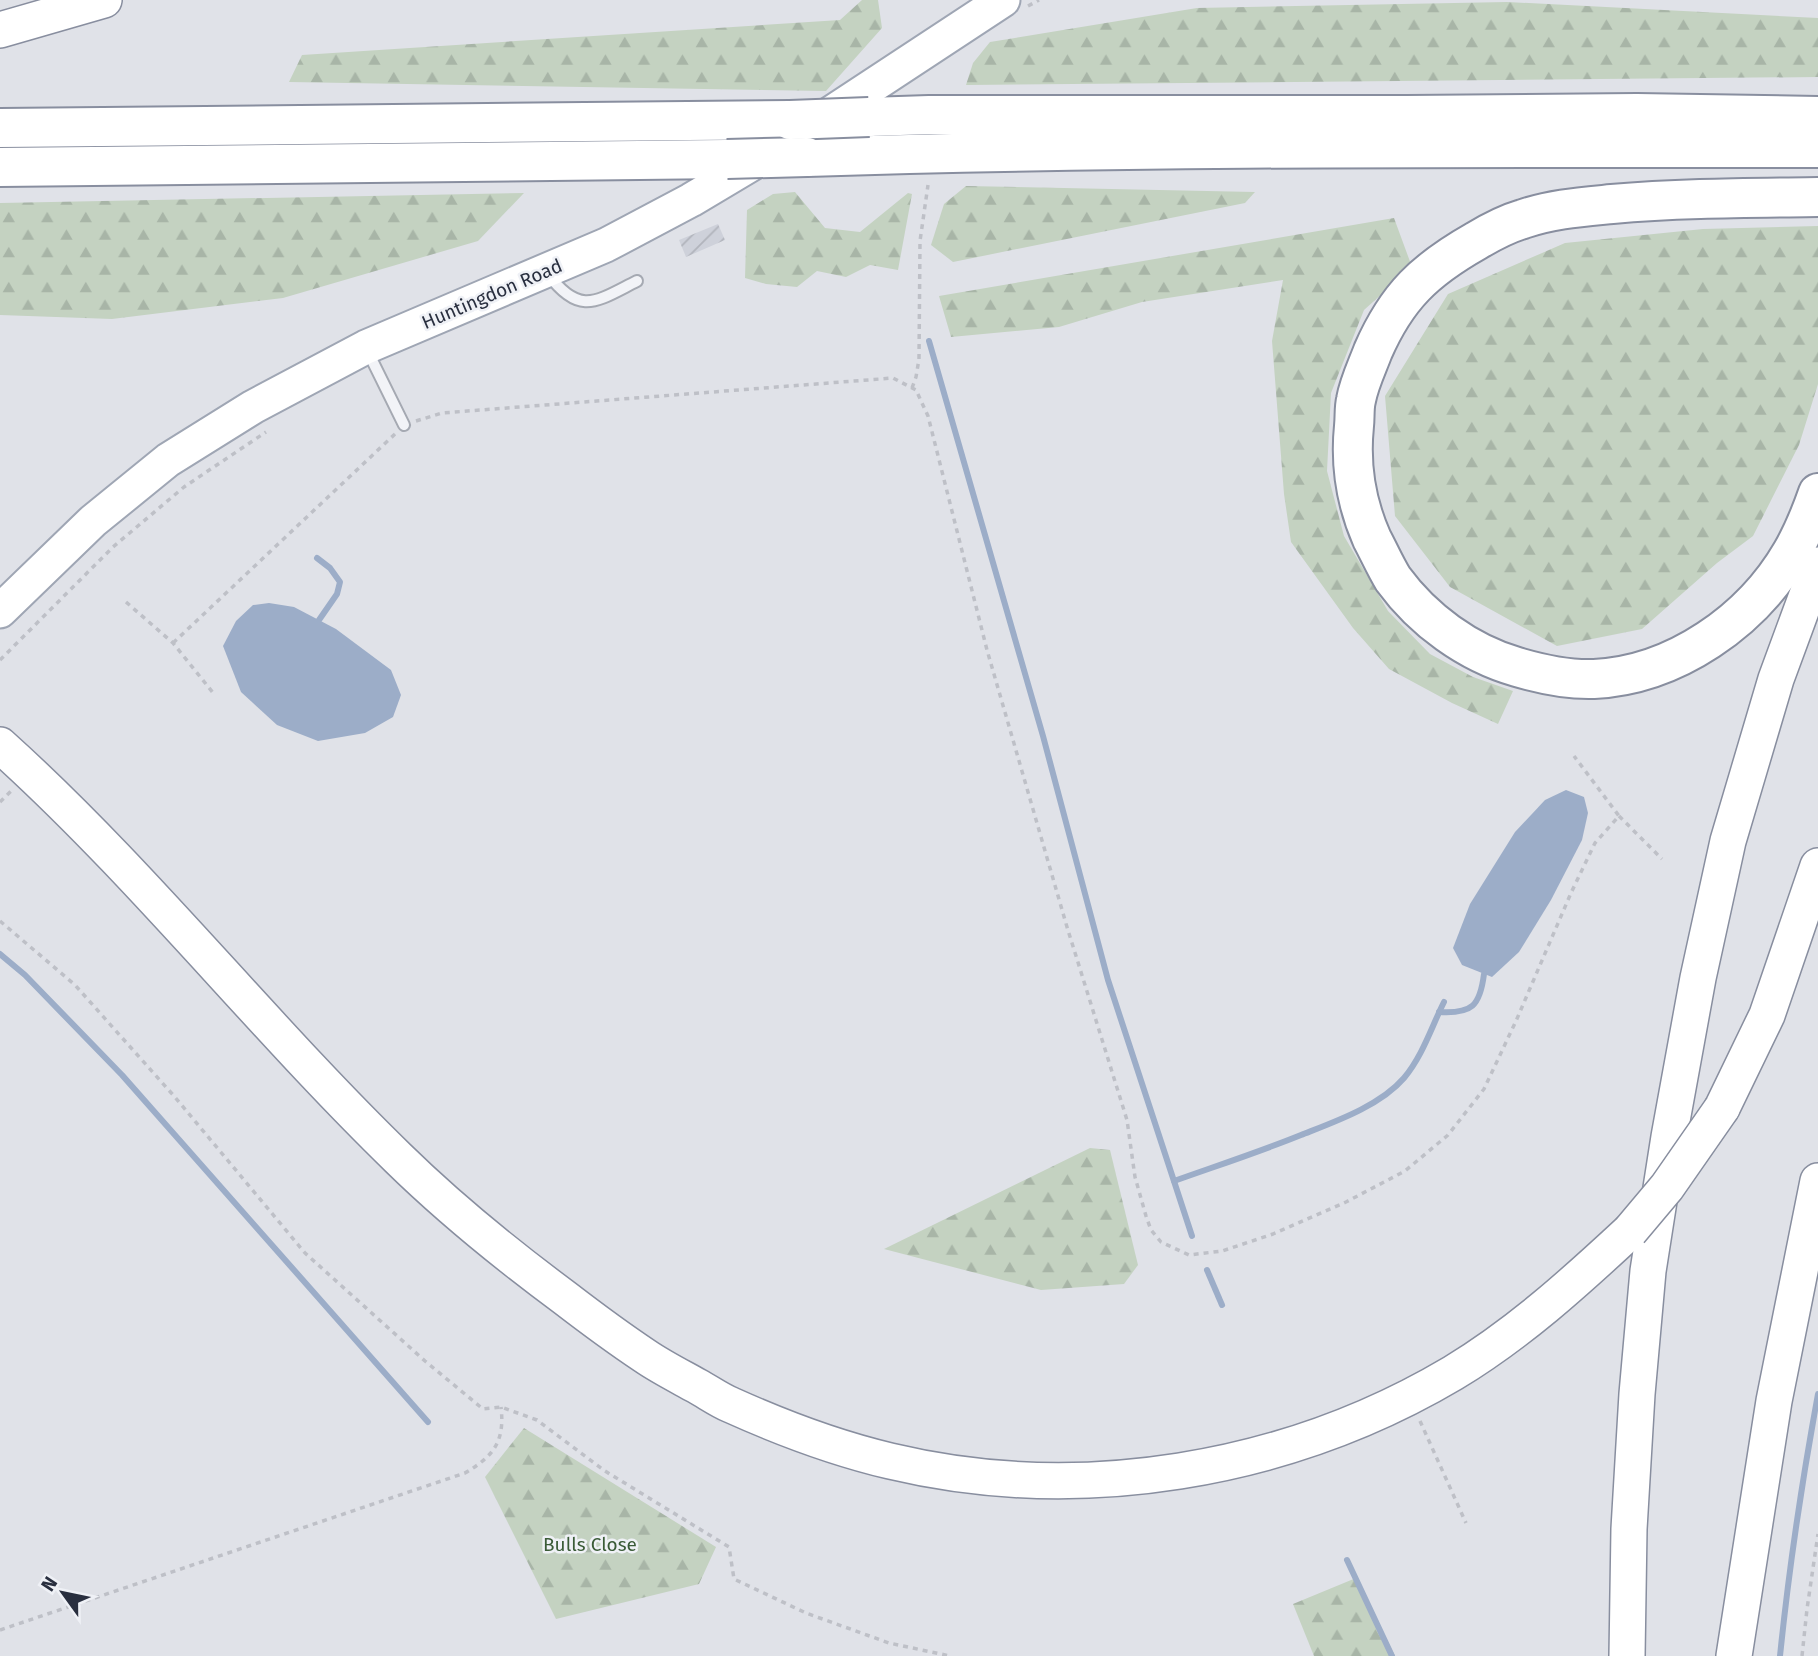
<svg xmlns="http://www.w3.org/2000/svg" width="1818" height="1656" viewBox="0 0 1818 1656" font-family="'Fira Sans',sans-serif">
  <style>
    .industrial { fill: url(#industrial-furrows) }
    .forest { fill: url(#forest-firs) }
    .water { fill: #9cadc8 }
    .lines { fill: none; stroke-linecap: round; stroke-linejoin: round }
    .stream { stroke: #9cadc8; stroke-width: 6 }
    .service-casing { stroke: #a5a9b2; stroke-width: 14 }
    .primary-casing { stroke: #9fa6b4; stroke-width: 37 }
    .trunk-casing { stroke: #888e9f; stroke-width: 38 }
    .motorway-casing { stroke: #888e9f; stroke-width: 42 }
    .path { stroke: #bec0c7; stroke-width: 3.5; stroke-dasharray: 5 5; stroke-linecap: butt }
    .service { stroke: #f2f3f7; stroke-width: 10 }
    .primary { stroke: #fff; stroke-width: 33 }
    .trunk { stroke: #fff; stroke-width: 35 }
    .motorway { stroke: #fff; stroke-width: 38 }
    .trunk-bridge-casing { stroke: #888e9f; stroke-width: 38; stroke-linecap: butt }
    .motorway-bridge-casing { stroke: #888e9f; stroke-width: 42; stroke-linecap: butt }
    .trunk-bridge { stroke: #fff; stroke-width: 35 }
    .motorway-bridge { stroke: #fff; stroke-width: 38 }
    .labels { text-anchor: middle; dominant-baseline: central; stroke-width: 5; stroke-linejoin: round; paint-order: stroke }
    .street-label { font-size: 19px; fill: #292f3f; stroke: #eff1f6 }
    .park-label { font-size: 19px; fill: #3a5b37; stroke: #eff1f6 }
  </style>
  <defs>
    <pattern id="industrial-furrows" width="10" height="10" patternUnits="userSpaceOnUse" patternTransform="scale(1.75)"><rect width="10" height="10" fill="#ced1da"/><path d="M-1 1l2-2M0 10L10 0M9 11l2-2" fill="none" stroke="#b1b4bc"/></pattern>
    <pattern id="forest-firs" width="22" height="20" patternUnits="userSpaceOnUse" patternTransform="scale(1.75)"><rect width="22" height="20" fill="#c4d2c1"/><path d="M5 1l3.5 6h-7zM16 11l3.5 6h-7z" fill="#a8b5a7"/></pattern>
  </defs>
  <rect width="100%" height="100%" fill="#e0e2e8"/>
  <!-- industrial -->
  <path class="industrial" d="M718,224L725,240L686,257L679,240Z"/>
  <!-- forest -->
  <g class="forest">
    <path d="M862,0H878L882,28L826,91L289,82L302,55L840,20Z"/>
    <path d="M1507,2L1818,18V77L966,85L973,63L990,42L1197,8Z"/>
    <path d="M966,186L1255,192L1245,203L953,262L931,245L944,204Z"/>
    <path d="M795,192L825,228L860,232L908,193L912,194L898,270L870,265L846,277L817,271L797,287L766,284L745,278L747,210L773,194Z"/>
    <path d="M524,193L478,241L283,298L112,319L0,315V203Z"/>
    <path d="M1394,218L1412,267L1364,310L1331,393L1327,471L1344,536L1388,611L1430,654L1473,677L1513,691L1498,724L1452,703L1389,669L1353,628L1291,542L1284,494L1272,341L1283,280L1142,302L1059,327L951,337L939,296Z"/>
    <path d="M1818,226V384L1799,445L1753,536L1717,563L1642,629L1557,646L1450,587L1395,516L1385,396L1448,294L1565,243L1703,229Z"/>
    <path d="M1090,1148L1110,1150L1138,1265L1124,1284L1041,1290L884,1249Z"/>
    <path d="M524,1428L716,1547L699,1584L556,1619L485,1477Z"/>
    <path d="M1356,1578L1395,1656H1314L1293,1604Z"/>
  </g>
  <!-- water -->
  <g class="water">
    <path d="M269,603L294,607L336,629L391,670L401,695L393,717L365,733L318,741L277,725L241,692L223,646L236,621L253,605Z"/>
    <path d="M1566,790L1584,797L1588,813L1582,840L1551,900L1519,952L1492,977L1462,965L1453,948L1470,904L1515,832L1545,800Z"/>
  </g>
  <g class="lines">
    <!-- stream -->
    <g class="stream">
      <path d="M929,341L1043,736L1108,980L1192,1236"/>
      <path d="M317,558L330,568L340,582L337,594L319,620"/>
      <path d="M0,954L25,975L122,1075L428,1422"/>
      <path d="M1439,1012C1472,1014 1480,1006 1484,974"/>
      <path d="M1174,1181C1216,1166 1259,1152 1301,1135C1334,1122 1380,1106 1404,1078C1423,1055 1431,1028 1444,1002"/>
      <path d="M1207,1270L1222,1305"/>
      <path d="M1347,1560L1392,1656"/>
      <path d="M1780,1656C1789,1568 1802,1481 1818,1394"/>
    </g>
    <defs>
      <g id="service">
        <path d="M548,274C580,317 597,301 637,281"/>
        <path d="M367,350L404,425"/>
      </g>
      <g id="primary">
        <path d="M816,123L1003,0"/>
        <path d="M0,611L93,521L168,460L253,407L366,347L606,245L691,200L765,156"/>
      </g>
      <g id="trunk">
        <path d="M0,30L104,0"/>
        <path d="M0,745C142,873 261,1025 398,1158C450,1209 507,1255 565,1298C591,1318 618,1338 645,1356C661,1367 679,1376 697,1386C708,1392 719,1400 731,1405C782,1428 835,1448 890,1461C1079,1506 1286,1472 1453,1373C1519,1333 1574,1283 1630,1231"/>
        <path d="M1722,1108L1767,1015L1818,866"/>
        <path d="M1627,1656L1629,1529L1637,1394L1648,1271L1669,1137L1698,978L1728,841L1776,679L1818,565"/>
        <path d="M1734,1656L1774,1401L1818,1181"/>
      </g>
      <g id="motorway">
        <path d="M869,117L929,115H1407L1637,113L1818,116"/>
        <path d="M0,128L790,120"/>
        <path d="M807,157C1144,146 1481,148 1818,148"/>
        <path d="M0,167L727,159"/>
        <path d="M1818,197C1749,198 1680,198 1612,204C1581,207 1552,209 1523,219C1506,224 1491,232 1476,241C1425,270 1397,296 1373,351C1367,367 1359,383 1356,400C1354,408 1355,417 1354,426C1350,465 1356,503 1372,539C1379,552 1385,566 1393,579C1423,620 1468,653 1517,667C1541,674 1568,680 1594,679C1675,675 1752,621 1792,552C1803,533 1811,513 1818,493"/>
      </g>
    </defs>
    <!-- service casing -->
    <use href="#service" class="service-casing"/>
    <!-- primary casing -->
    <use href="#primary" class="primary-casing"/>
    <!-- trunk casing -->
    <use href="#trunk" class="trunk-casing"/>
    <!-- motorway casing -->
    <use href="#motorway" class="motorway-casing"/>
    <!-- path -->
    <g class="path">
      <path d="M1028,6L1039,0"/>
      <path d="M912,388L916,377L919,359L920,241L928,185"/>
      <path d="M416,421L442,413L893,378L916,390L928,416L987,650L1067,927L1127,1120L1135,1177L1146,1216L1151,1230L1161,1242L1189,1255L1222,1251L1273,1234L1346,1202L1405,1171L1448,1135L1484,1089L1516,1021L1571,893L1595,843L1619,816L1574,756"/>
      <path d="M126,602L173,643L214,694"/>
      <path d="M173,643L395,434"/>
      <path d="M0,660L113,547L184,487L266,432"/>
      <path d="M0,802L11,791"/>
      <path d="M1619,816L1662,859"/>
      <path d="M0,921L75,985L174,1096L305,1253L425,1361L483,1409L501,1407L537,1420L605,1471L729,1547L734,1579L806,1613L889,1643L950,1656"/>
      <path d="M1420,1421L1466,1523"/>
      <path d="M0,1630L465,1473C494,1456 505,1441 501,1407"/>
      <path d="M1802,1656L1807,1609L1818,1534"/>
    </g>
    <!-- service -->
    <use href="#service" class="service"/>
    <!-- primary -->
    <use href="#primary" class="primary"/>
    <!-- trunk -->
    <use href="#trunk" class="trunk"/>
    <!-- motorway -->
    <use href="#motorway" class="motorway"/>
    <defs>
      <path id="trunk-bridge" d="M1630,1231L1667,1187L1722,1108"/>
      <g id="motorway-bridge">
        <path d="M790,120L869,117"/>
        <path d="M727,159L807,157"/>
      </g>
    </defs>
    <!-- trunk-bridge casing -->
    <use href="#trunk-bridge" class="trunk-bridge-casing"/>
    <!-- motorway-bridge casing -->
    <use href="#motorway-bridge" class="motorway-bridge-casing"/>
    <!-- trunk-bridge -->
    <use href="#trunk-bridge" class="trunk-bridge"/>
    <!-- motorway-bridge -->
    <use href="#motorway-bridge" class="motorway-bridge"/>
  </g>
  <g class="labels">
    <!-- street labels -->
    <g class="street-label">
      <text transform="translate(492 294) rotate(-23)">Huntingdon Road</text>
    </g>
    <!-- park labels -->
    <g class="park-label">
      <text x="590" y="1544">Bulls Close</text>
    </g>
  </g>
  <!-- north arrow -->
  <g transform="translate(63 1593) rotate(303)" stroke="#eff1f6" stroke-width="5" paint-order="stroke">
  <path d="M0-5L12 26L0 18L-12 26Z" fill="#292f3f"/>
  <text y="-10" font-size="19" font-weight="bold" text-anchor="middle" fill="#292f3f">N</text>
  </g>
</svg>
